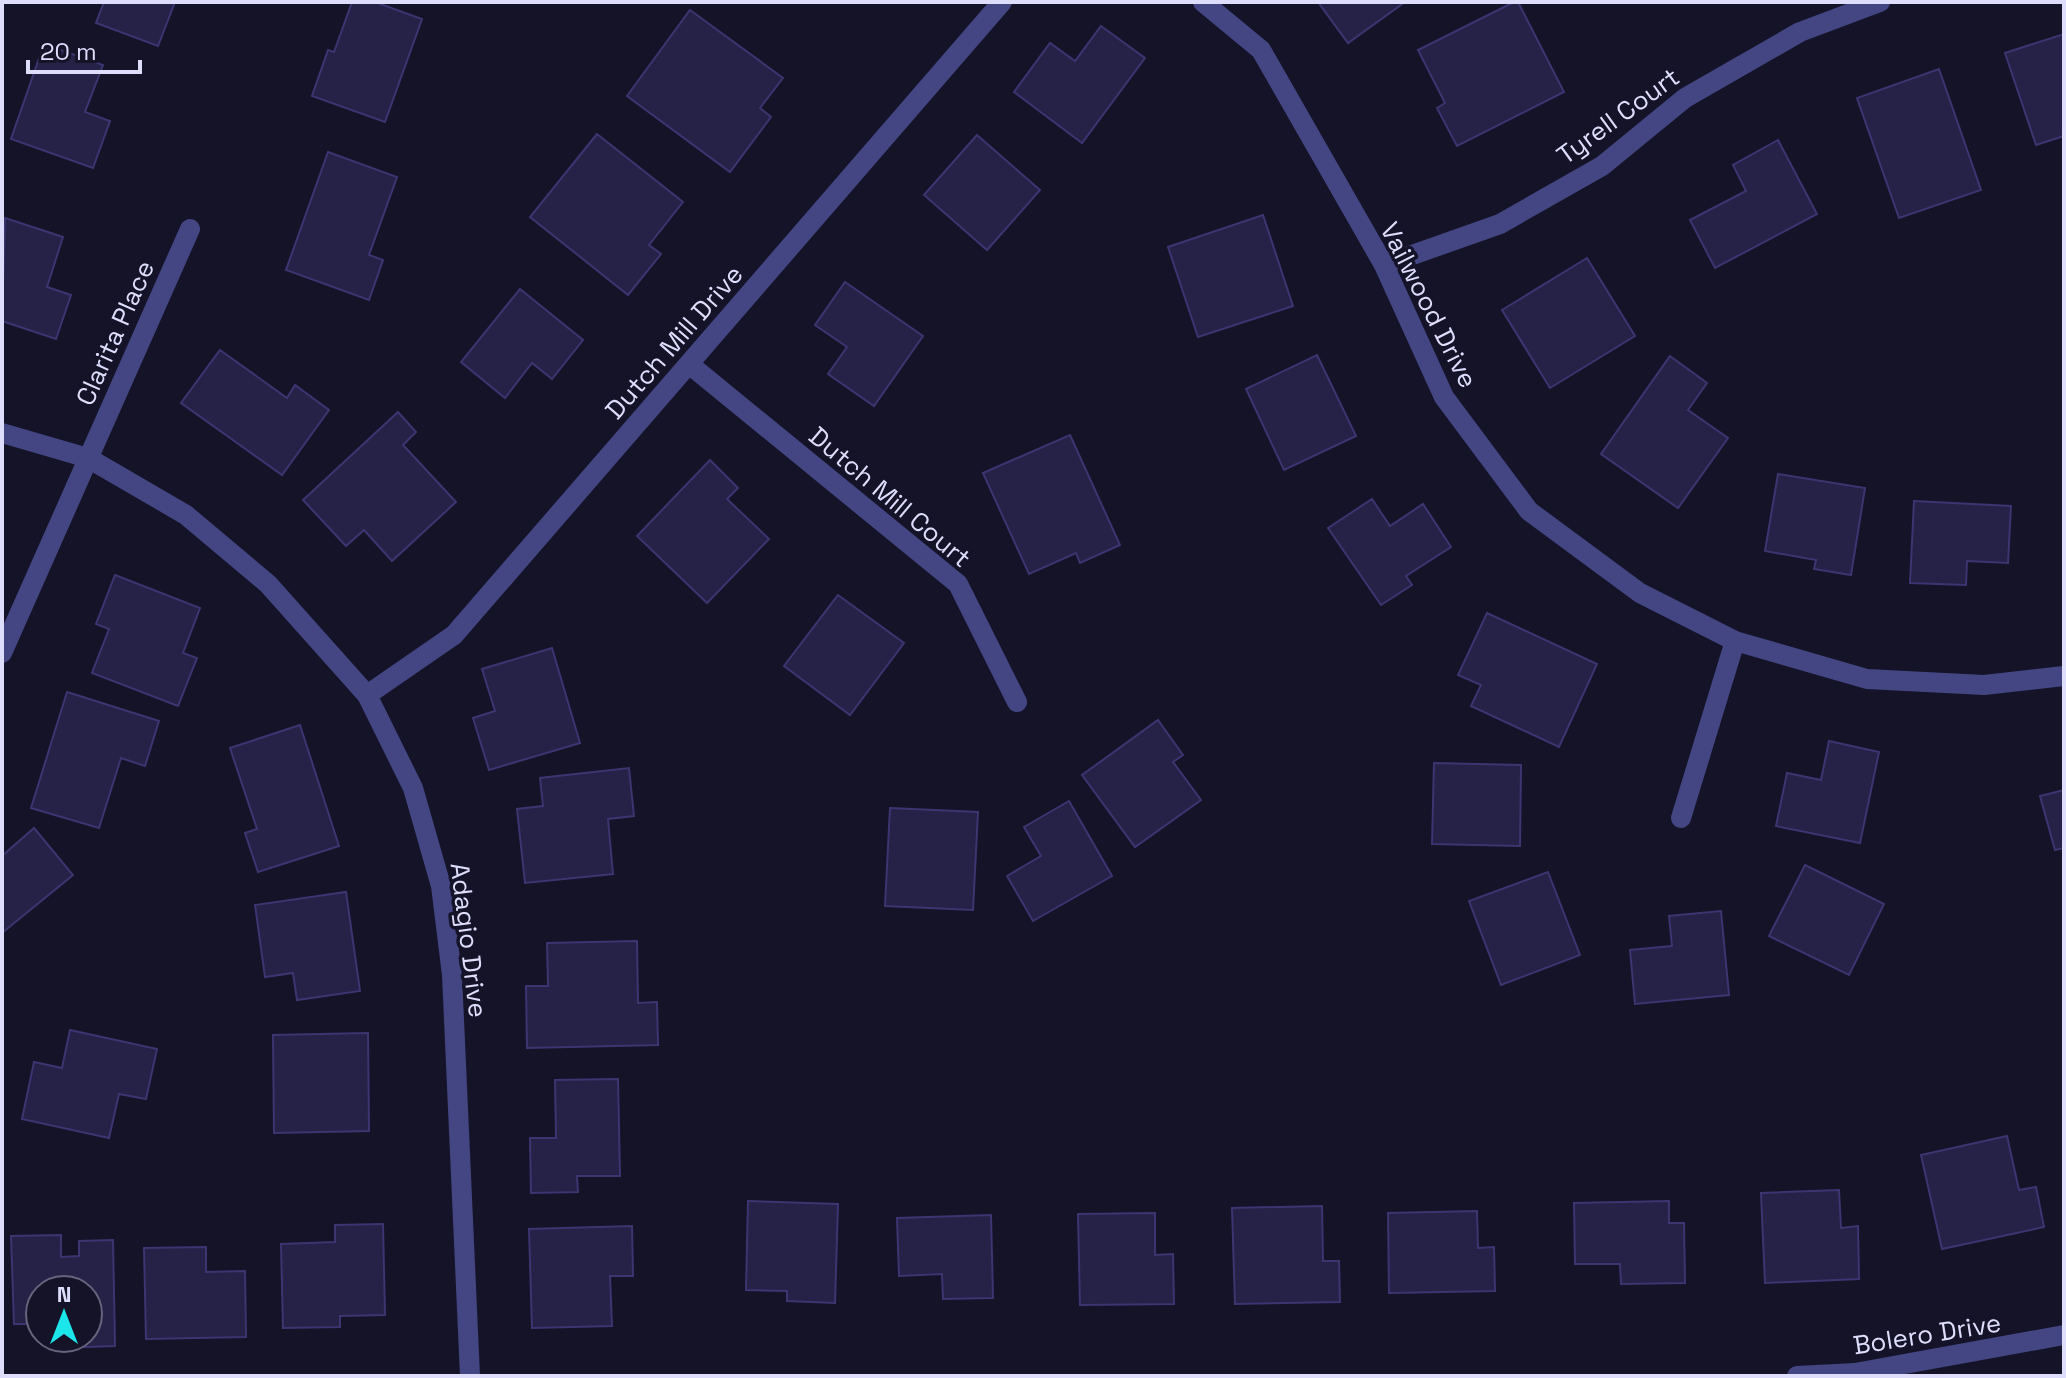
<svg xmlns="http://www.w3.org/2000/svg" width="2066" height="1378" viewBox="0 0 2066 1378" font-family="'Space Grotesk',sans-serif">
  <style>
    .building { fill: #252147; stroke: #3c3571; stroke-width: 2 }
    .lines { fill: none; stroke-linecap: round; stroke-linejoin: round }
    .minor { stroke: #434683; stroke-width: 20 }
    .labels { text-anchor: middle; dominant-baseline: central; stroke-width: 7; stroke-linejoin: round; paint-order: stroke }
    .street-label { font-size: 26px; fill: #deddfc; stroke: #151328 }
  </style>
  <rect width="100%" height="100%" fill="#151328"/>
  <!-- building -->
  <g class="building">
    <path d="M104,2H175L158,46L96,23Z"/>
    <path d="M352,2H375L422,19L385,122L312,96L328,50L334,52Z"/>
    <path d="M1318,2H1405L1348,43Z"/>
    <path d="M1514,2H1518L1564,92L1457,146L1437,108L1445,103L1418,50Z"/>
    <path d="M690,10L783,78L760,108L771,117L730,172L627,96Z"/>
    <path d="M1101,26L1145,58L1082,143L1014,92L1050,43L1075,61Z"/>
    <path d="M2064,34V136L2036,145L2005,53Z"/>
    <path d="M44,44L103,65L85,112L110,121L93,168L11,139Z"/>
    <path d="M1939,69L1981,190L1899,218L1857,98Z"/>
    <path d="M597,134L683,202L649,245L661,254L628,295L530,217Z"/>
    <path d="M977,135L1040,190L987,250L924,195Z"/>
    <path d="M1778,140L1817,214L1715,268L1690,220L1746,191L1733,165Z"/>
    <path d="M328,152L397,177L369,255L383,260L369,300L286,270Z"/>
    <path d="M1263,215L1293,306L1198,337L1168,247Z"/>
    <path d="M5,218L63,237L47,287L71,295L56,339L2,321Z"/>
    <path d="M1587,258L1635,336L1550,388L1502,310Z"/>
    <path d="M845,282L923,336L874,406L828,374L847,347L815,325Z"/>
    <path d="M520,289L583,340L552,379L532,363L505,398L461,362Z"/>
    <path d="M220,350L287,398L295,385L329,410L282,475L181,403Z"/>
    <path d="M1317,355L1356,436L1284,470L1246,389Z"/>
    <path d="M1670,356L1707,383L1688,410L1728,438L1678,508L1601,454Z"/>
    <path d="M398,412L416,432L403,445L456,502L392,561L364,530L346,546L303,500Z"/>
    <path d="M1070,435L1120,545L1080,563L1076,553L1029,574L983,473Z"/>
    <path d="M710,460L738,488L727,499L769,539L707,603L637,536Z"/>
    <path d="M1778,474L1865,488L1851,575L1814,569L1816,560L1765,551Z"/>
    <path d="M1372,499L1390,526L1423,504L1451,547L1406,576L1412,585L1381,605L1328,528Z"/>
    <path d="M1914,501L2011,506L2008,563L1967,561L1966,585L1910,583Z"/>
    <path d="M115,575L200,608L183,653L197,658L178,706L92,673L109,629L96,624Z"/>
    <path d="M838,595L904,643L850,715L784,666Z"/>
    <path d="M1487,613L1597,664L1559,747L1471,706L1481,685L1458,675Z"/>
    <path d="M552,648L580,743L489,770L473,718L495,711L482,669Z"/>
    <path d="M67,692L159,721L145,766L121,758L99,828L31,808Z"/>
    <path d="M1158,720L1183,755L1173,762L1201,800L1135,847L1082,775Z"/>
    <path d="M300,725L339,846L258,872L245,833L257,829L230,748Z"/>
    <path d="M1829,741L1879,752L1860,843L1776,826L1787,773L1821,780Z"/>
    <path d="M1434,763L1521,765L1520,846L1432,844Z"/>
    <path d="M629,768L634,816L608,819L613,874L525,883L517,809L543,806L540,778Z"/>
    <path d="M2064,790V848L2055,850L2040,796Z"/>
    <path d="M1069,801L1112,876L1033,921L1007,876L1041,856L1024,827Z"/>
    <path d="M890,808L978,812L973,910L885,906Z"/>
    <path d="M34,828L73,875L2,933V856Z"/>
    <path d="M1805,865L1884,904L1849,975L1769,936Z"/>
    <path d="M1548,872L1580,955L1501,985L1469,901Z"/>
    <path d="M346,892L360,991L297,1000L293,973L265,977L255,905Z"/>
    <path d="M1721,911L1729,995L1635,1004L1630,950L1672,946L1669,916Z"/>
    <path d="M637,941L638,1003L657,1002L658,1045L527,1048L526,986H548L547,943Z"/>
    <path d="M70,1030L157,1049L146,1099L119,1094L109,1138L22,1119L34,1062L62,1068Z"/>
    <path d="M368,1033L369,1131L274,1133L273,1035Z"/>
    <path d="M618,1079L620,1176H577L578,1192L531,1193L530,1138H556L555,1080Z"/>
    <path d="M2007,1136L2019,1190L2036,1187L2044,1227L1942,1249L1921,1155Z"/>
    <path d="M1839,1190L1841,1228L1858,1226L1859,1279L1765,1283L1761,1193Z"/>
    <path d="M748,1201L838,1204L835,1303L787,1301V1291L746,1290Z"/>
    <path d="M1669,1201V1223H1684L1685,1283L1621,1284L1620,1264H1575L1574,1203Z"/>
    <path d="M1322,1206L1323,1261H1339L1340,1302L1235,1304L1232,1208Z"/>
    <path d="M1477,1211L1478,1248L1494,1247L1495,1291L1389,1293L1388,1213Z"/>
    <path d="M1155,1213V1255L1173,1254L1174,1304L1080,1305L1078,1214Z"/>
    <path d="M991,1215L993,1298L943,1299L942,1274L899,1276L897,1218Z"/>
    <path d="M383,1224L385,1315L340,1316V1327L283,1328L281,1244L335,1242V1225Z"/>
    <path d="M632,1226L633,1276H610L612,1326L532,1328L529,1229Z"/>
    <path d="M61,1235V1257L79,1256V1241L113,1240L115,1346L57,1348L56,1338H88V1290H40V1324H14L11,1236Z"/>
    <path d="M206,1247V1272L245,1271L246,1337L146,1339L144,1248Z"/>
  </g>
  <g class="lines">
    <!-- minor -->
    <g class="minor">
      <path d="M1203,2L1261,50L1384,265L1444,397L1529,511L1640,593L1735,641L1867,679L1984,685L2064,676"/>
      <path d="M1384,265L1500,224L1602,166L1685,98L1800,32L1880,2"/>
      <path d="M689,364L958,584L1017,702"/>
      <path d="M2,433L88,458L186,515L268,584L367,695L413,788L441,886L452,975L470,1376"/>
      <path d="M2,653L190,229"/>
      <path d="M367,695L454,635L1002,2"/>
      <path d="M1681,818L1735,641"/>
      <path d="M1797,1376L1855,1373L2064,1335"/>
    </g>
  </g>
  <g class="labels">
    <!-- street labels -->
    <g class="street-label">
      <text transform="translate(1618 116) rotate(-36)">Tyrell Court</text>
      <text transform="translate(1429 305) rotate(63)">Vailwood Drive</text>
      <text transform="translate(115 333) rotate(-66)">Clarita Place</text>
      <text transform="translate(674 342) rotate(-49)">Dutch Mill Drive</text>
      <text transform="translate(890 497) rotate(40)">Dutch Mill Court</text>
      <text transform="translate(469 940) rotate(83)">Adagio Drive</text>
      <text transform="translate(1927 1334) rotate(-9)">Bolero Drive</text>
    </g>
  </g>
  <!-- border -->
  <rect width="2066" height="1378" fill="none" stroke="#deddfc" stroke-width="8"/>
  <!-- north arrow -->
  <g transform="translate(64 1314)"><circle r="38" fill="#151328" stroke="#65647d" stroke-width="2"/>
  <path d="M0-6L14 30L0 20L-14 30Z" fill="#1ce6e9"/>
  <text y="-12" font-size="22" font-weight="bold" text-anchor="middle" fill="#deddfc">N</text>
  </g>
  <!-- scale -->
  <path d="M28 60v12h112v-12" fill="none" stroke="#deddfc" stroke-width="4"/>
  <text x="40" y="60" font-size="24" fill="#deddfc" stroke="#151328" stroke-width="6" paint-order="stroke">20 m</text>
</svg>
